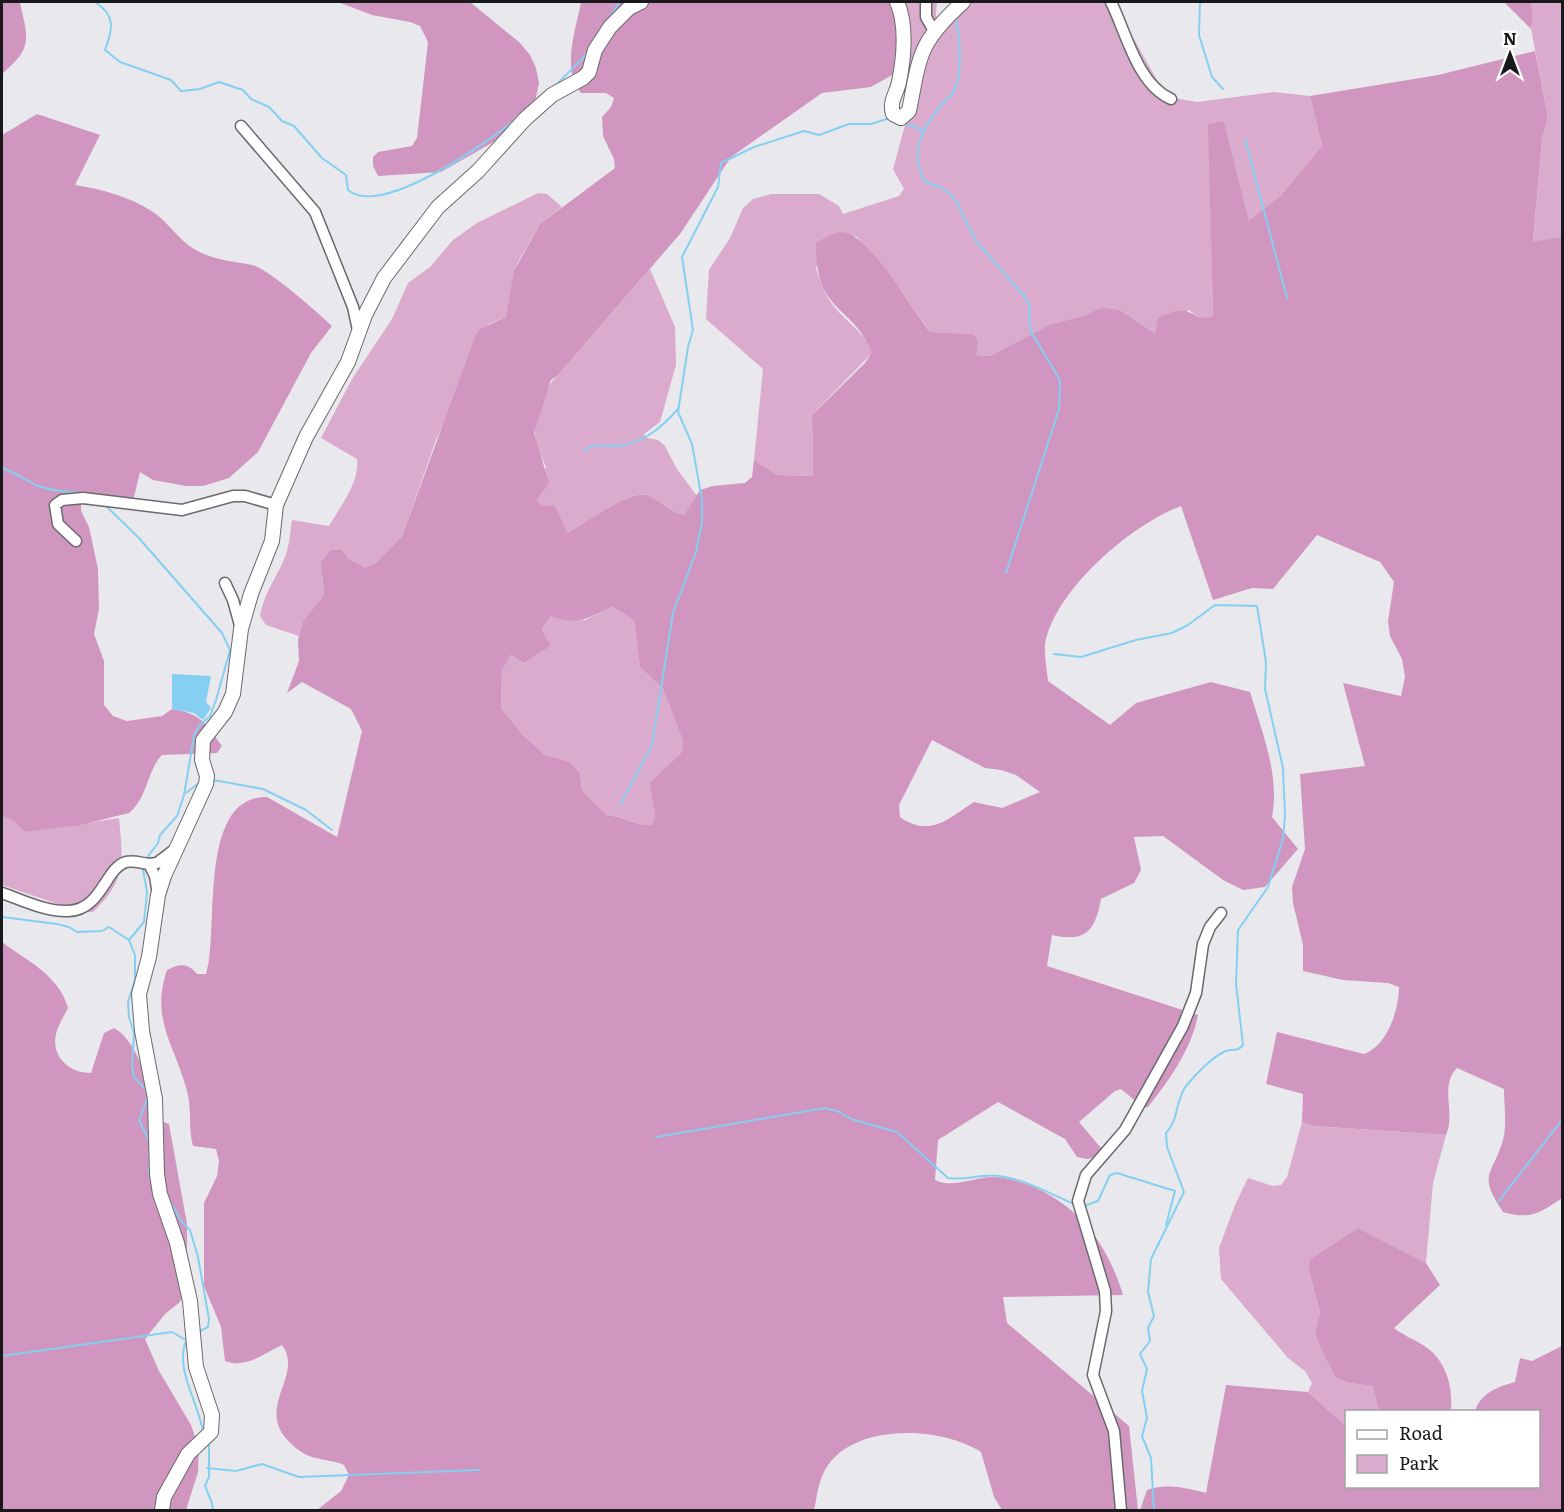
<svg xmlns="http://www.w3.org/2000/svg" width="1564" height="1512" viewBox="0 0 1564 1512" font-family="Literata,serif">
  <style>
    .green { fill: #dbabcd }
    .forest { fill: #d096c0; fill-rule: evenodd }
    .water { fill: #85cff2 }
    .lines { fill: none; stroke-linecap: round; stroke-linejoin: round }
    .stream { stroke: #85cff2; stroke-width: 2 }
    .minor-casing { stroke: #6a6a6d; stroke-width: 13 }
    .tertiary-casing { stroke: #6a6a6d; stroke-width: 16 }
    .minor { stroke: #fff; stroke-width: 10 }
    .tertiary { stroke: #fff; stroke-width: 14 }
  </style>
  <rect width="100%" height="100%" fill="#e9e9ed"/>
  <!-- green -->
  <g class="green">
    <path d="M888,2H937L936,15L944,32L972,2H1113L1157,80L1174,98L1197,102L1274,92L1310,96L1322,146L1280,196L1249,222L1224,121L1209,124L1213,318H1199L1189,310L1155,335L1120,310L1102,307L1083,316L1051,324L990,356L976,355L973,334L930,332L903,293L857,237L843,232L832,234L816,268C820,280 824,293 832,304C845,321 863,331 873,352L812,415L813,476L777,475L754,460L763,369L706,319L709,270L730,238L743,208L753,199L771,194H819L839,206L843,214L899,196L904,189L893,169L907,118L908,49L898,11Z"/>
    <path d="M1531,2H1562V237L1533,243L1542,139L1548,117L1531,29L1533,16Z"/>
    <path d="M538,193L547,194L562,207L540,224L517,264L506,317L489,324L436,440L402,536L375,564L363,567L350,560L342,550L322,573L324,595L303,621L299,636L266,625L260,616C265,589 278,577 286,554C290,543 290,531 292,520L329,526C340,507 360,482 357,459L321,438L352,379L392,319L408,283L430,267L453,240L477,223Z"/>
    <path d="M650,269L675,327L676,365L660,422L644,434L647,438L658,440L665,446L677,469L697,496L684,515C668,512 661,500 647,495C630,490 584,523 568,533L555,505L541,507L537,499L546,467C542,457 536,447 535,435C534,420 547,383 558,375Z"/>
    <path d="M612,607L634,620L640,667L663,689L683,741L681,753L651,783L655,815L652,825C637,826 623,816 607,815L582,790L580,773L570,762L545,755L522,734L501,708L502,671L511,655L524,663L551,646L542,629L551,616L585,620Z"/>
    <path d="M2,816L13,819L25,832L119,818C123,861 127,880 93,912L78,911L2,885Z"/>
    <path d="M1302,1122L1314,1126L1446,1135L1433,1183L1426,1263L1358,1228L1310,1259L1308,1267L1320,1312L1315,1334L1350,1383L1373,1386L1379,1408V1411L1346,1412V1426L1308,1392L1312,1383L1305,1371L1288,1358L1221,1279L1219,1248L1235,1205L1248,1178L1273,1186L1281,1185L1287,1177Z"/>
  </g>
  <!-- forest -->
  <g class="forest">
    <path d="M2,2L20,3C29,41 32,48 2,74Z"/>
    <path d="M338,2H470L519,42L530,55L536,68L539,83L535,102L511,132L441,172L378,176L373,166V157L378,152L412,146L417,138L428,42L420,26L410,22L372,15Z"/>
    <path d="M581,2H888L898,11L901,70L871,87L822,93L731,157L680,234L558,375L551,380L534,433L549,483L537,499L541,506L555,505L568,533C584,523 630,490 647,495C661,500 668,512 684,515L700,490L713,486L745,483L752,477L754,460L777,475L813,476L812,415L865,363L872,352C851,303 815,314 816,243C824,239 832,232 842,232C868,232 913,311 930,332L973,334L978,341L976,355L990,356L1051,324L1083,316L1102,307L1120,310L1155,334L1158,318C1174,311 1184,306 1199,318L1213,317L1208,124L1224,121L1249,221L1280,196L1322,146L1310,96L1438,75L1535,51L1548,117L1542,139L1533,242L1562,237V1198C1540,1213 1530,1220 1503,1212C1477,1173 1492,1177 1503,1140C1507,1125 1504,1104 1504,1089L1457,1068C1439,1086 1456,1113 1446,1135L1314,1126L1302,1122L1303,1094L1266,1084L1277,1032L1364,1054C1387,1046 1399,1010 1399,987L1388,983L1343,980L1303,971V945L1293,903L1292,887L1305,849L1300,774L1365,766L1343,683L1401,696L1405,677L1402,659L1390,636L1388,621L1394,582L1380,562L1317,535L1273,589L1252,588L1213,600L1181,506C1131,525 1060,586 1046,639C1043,651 1047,669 1048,681L1110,725L1136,703L1211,682L1250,692C1262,732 1280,775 1272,817L1298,849L1265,887L1243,890L1223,880L1163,836L1134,837L1141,870L1134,883L1101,899C1095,933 1084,942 1052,935L1047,966L1198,1015C1192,1048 1169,1081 1148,1107L1144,1108L1121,1089L1115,1091L1079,1122L1101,1148L1095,1157L1087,1159L1077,1157L1065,1139L998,1102L938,1140L935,1180C952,1189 974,1177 993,1177C1005,1177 1018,1181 1029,1185C1079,1205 1108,1245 1123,1295L1003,1297L1007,1323L1129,1426L1138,1510H1002L994,1497L981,1452C941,1426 852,1422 825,1470C818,1482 817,1497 814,1510H317L341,1491L349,1475L344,1465C333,1460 311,1459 303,1453C243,1413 307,1379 282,1345C262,1354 247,1369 225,1361L221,1327L204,1286V1203L217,1176L219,1161L216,1149L193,1146C188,1128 192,1109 187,1091C175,1045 150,1020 167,970C180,963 188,963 197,974H206C220,934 196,796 267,797L337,837L362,731L351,709L302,682L287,693L299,661L298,640L303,621L324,595L321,562L331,550H342L350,560L364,567L375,564L402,536L475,337L480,329L506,317L514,271L540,224L615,168L614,159L603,136L602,117L611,107L614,98L606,93H581C561,70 576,29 581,2ZM612,607L634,620L640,667L663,689L683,741L681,753L650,783L655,815L652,825C637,826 622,816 607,815L582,790L580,773L570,762L545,755L522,734L501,708L502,671L511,655L524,663L551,646L542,629L551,616C578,626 588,618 612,607ZM932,740L985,768L1001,770L1016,775L1040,792L1002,808L974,802C948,819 929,838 900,817L899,805Z"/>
    <path d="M1504,2H1531L1533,16L1531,29Z"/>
    <path d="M37,114L100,135L75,185C101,189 131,197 153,212C168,222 178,239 194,249C213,260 231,261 252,265C269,269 318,313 332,326L311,353L258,452L229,478L203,486H186L153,480L140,472L133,501L81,503V511L89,527L98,569L99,609L94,634L104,661V705L113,716L127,721L162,716L172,709C202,714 205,723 222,746L217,753L162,755C147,770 148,798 129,813L80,825L25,832L13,820L2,816V135Z"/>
    <path d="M2,942C27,961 59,975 68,1008C64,1016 58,1025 56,1034C51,1057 69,1073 91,1073L104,1033L114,1028C140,1042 150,1093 159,1120L169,1124L187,1224V1286L180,1302L165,1314L145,1339L159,1371L191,1425L199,1448L198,1472L186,1510H2Z"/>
    <path d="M1358,1228L1426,1263L1440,1285L1394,1328C1403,1335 1413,1339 1423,1345C1446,1359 1453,1386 1451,1411H1379L1373,1386L1350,1383L1336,1377L1326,1359L1315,1334L1320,1312L1308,1267L1310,1259Z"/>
    <path d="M1562,1346V1510H1140L1147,1490C1167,1483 1186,1488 1206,1493L1226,1385L1308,1392L1346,1426V1486H1538V1412L1475,1411C1481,1393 1497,1387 1515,1382L1520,1358L1532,1361Z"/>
  </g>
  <!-- water -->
  <path class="water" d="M172,674L211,676L206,702L211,708L203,720L194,713L172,709Z"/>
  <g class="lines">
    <!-- stream -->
    <g class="stream">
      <path d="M95,2C116,15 113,29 105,50L120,62L171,80L181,91L200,89L219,82L243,90L251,99L269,107L282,121L294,126L322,158L346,175L348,190C382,219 492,139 520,116"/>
      <path d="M1200,2L1199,35L1212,77L1223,89"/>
      <path d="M954,17C961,32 962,72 955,89C953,94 947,99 943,103C923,127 908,151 925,182L941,187L955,199L976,241L1025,297L1029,305L1030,330L1060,380L1059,409L1006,573"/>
      <path d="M610,18L619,2"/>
      <path d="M554,87L588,53"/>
      <path d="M904,123L922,130"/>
      <path d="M1245,139L1287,298"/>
      <path d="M584,450C596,443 602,446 615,446C642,445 661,428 678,409"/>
      <path d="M2,468C14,472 24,479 36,485C53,492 70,492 88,493"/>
      <path d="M106,506L138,537L222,633L230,650L216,700L210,716L199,726L194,736L184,795L177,816L160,835L158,843L146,859"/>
      <path d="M1054,654L1081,657L1136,640L1172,633L1188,625L1215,605L1257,606L1266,662L1265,689L1283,768L1285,816L1283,839L1268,887L1238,930L1236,984L1243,1045C1237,1052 1233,1049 1226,1051C1213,1056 1195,1075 1186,1086C1175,1101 1179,1120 1166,1133L1167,1147L1184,1192L1151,1259L1148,1292L1154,1316L1148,1328L1150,1341L1140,1354L1147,1369L1142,1391L1147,1418L1142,1436L1151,1458L1154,1510"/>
      <path d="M213,780L263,789L306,810L332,830"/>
      <path d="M186,793L200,782"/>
      <path d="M620,805L652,745L673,613L696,552L702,522V500L692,444L678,412L688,347L693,330L682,257L718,187L721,163L754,147L804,131L819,135L849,124H871L890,118"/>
      <path d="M2,917L57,924L69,927L77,932L102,931L109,927L129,940L135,955V980L128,1002L129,1017L134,1033L132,1066L134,1077L146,1090L148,1097L139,1120L150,1143"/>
      <path d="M129,940L144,922L147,892L143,869"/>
      <path d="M656,1137L825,1108L837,1111L851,1119L897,1132L948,1178C966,1181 983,1173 1000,1176C1027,1180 1050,1194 1074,1204"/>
      <path d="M150,1148L149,1173L152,1184"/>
      <path d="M167,1196L182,1222L190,1230L198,1257L209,1319L208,1327L200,1331"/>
      <path d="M1498,1202L1562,1120"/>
      <path d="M1084,1206L1098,1201L1110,1175L1117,1173L1175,1191L1166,1225"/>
      <path d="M187,1339C173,1367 199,1403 203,1432"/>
      <path d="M2,1356L172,1332L186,1340"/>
      <path d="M209,1445V1477L205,1486L212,1503L213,1510"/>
      <path d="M207,1468L236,1471L262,1464L299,1477L479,1470"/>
    </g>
    <defs>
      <g id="minor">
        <path d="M926,2V17L934,31"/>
        <path d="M1111,2C1126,32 1137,84 1171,99"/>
        <path d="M241,126L315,212L353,307L358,330"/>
        <path d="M76,541L58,524L55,505L62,500L83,498L182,510L233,496H245L276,505"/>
        <path d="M225,583L233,600L241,629"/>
        <path d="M149,864L157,863L174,850"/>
        <path d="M2,893C22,900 46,912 68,911C102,910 105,868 126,862C133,860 141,863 149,864L155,876L158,895"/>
        <path d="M1121,1510L1114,1431L1093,1375L1106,1311L1105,1291L1078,1201L1086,1175L1125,1130L1183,1026L1196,993L1203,944L1210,927L1221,913"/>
      </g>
      <g id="tertiary">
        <path d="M897,2C907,24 904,58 899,82C897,93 889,101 893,114L901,118L909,111C920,55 918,43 963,2"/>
        <path d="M162,1510L164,1497L188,1454L211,1432L212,1415L196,1367L190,1301L177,1243L160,1194L157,1174L155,1099L142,1031L139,994L149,957L158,895L164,876L206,784L207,776L202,760L203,740L225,712L233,694L241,629L251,594L272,541L276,505L306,437L348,362L365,315L384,278L438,207L478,171L525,119L552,95L583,78L589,72L595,50L610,27L629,8L641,2"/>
      </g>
    </defs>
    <!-- minor casing -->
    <use href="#minor" class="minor-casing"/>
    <!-- tertiary casing -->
    <use href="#tertiary" class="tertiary-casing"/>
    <!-- minor -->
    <use href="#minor" class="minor"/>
    <!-- tertiary -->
    <use href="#tertiary" class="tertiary"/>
  </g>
  <!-- border -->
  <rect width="1564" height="1512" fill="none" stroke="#19191b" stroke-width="6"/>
  <!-- legend -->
  <rect x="1345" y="1410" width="195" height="78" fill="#ffffff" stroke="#a3a3a4" stroke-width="1.5"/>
  <rect x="1357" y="1430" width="30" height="9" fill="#ffffff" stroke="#a3a3a4" stroke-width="1.5"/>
  <text x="1399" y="1440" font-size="18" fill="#19191b">Road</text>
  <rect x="1357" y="1455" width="30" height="18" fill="#dbabcd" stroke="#a3a3a4" stroke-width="1.5"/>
  <text x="1399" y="1470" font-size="18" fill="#19191b">Park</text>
  <!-- north arrow -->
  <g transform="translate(1510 54)" stroke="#ffffff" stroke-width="4.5" paint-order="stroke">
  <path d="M0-4.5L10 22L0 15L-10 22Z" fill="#19191b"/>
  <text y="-9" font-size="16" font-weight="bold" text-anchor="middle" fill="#19191b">N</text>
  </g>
</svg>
